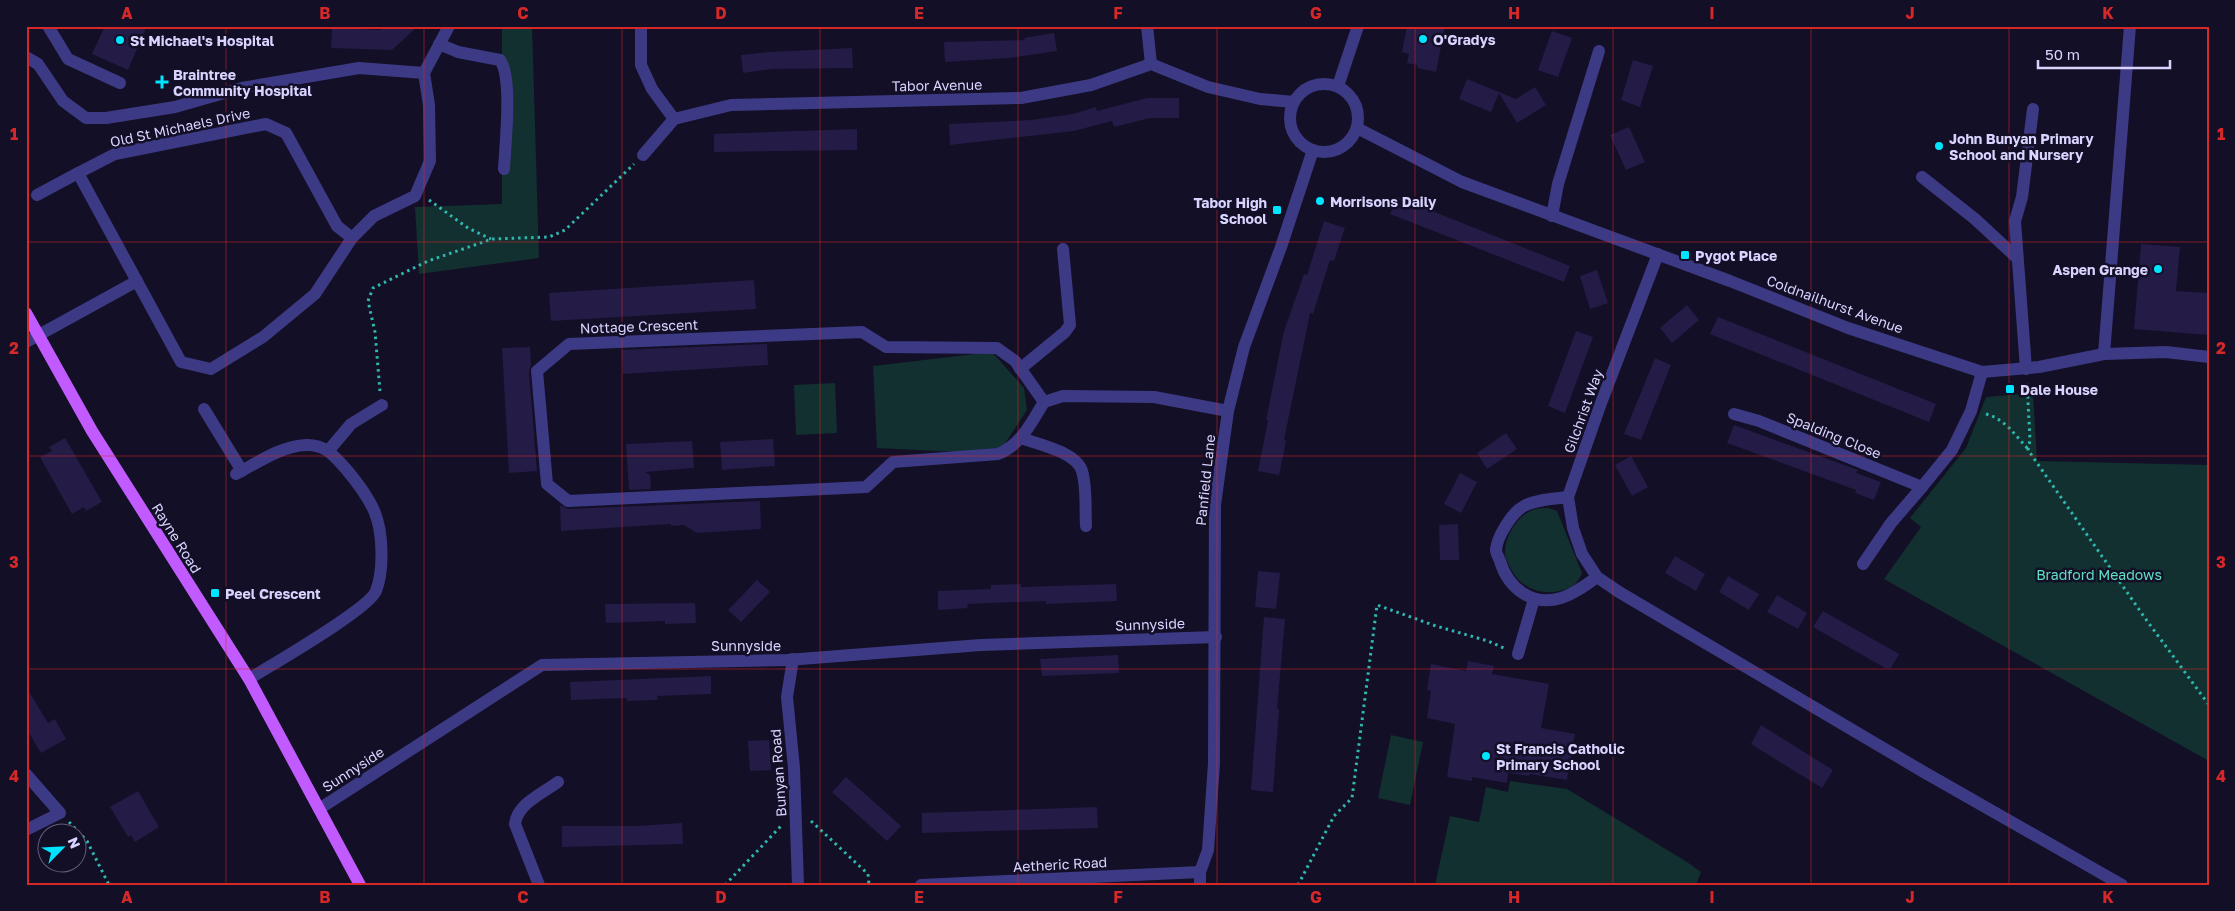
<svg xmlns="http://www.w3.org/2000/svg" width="2235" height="911" viewBox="0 0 2235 911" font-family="'Golos Text',sans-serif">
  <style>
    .green { fill: #12302f }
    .building { fill: #241b47 }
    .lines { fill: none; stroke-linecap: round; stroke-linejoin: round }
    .path { stroke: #2fb8b0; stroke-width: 3; stroke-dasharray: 2.5 4; stroke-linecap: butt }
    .minor { stroke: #3d3a85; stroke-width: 12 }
    .major { stroke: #c25bff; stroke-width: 12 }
    .grid { fill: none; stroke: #d62828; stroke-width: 1; stroke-opacity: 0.55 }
    .poi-dot { fill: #00e5ff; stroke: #130f26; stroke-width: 2 }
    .labels { text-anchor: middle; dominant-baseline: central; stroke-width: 5; stroke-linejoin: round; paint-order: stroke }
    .poi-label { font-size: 14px; font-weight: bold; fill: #d9d4ff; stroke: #130f26; text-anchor: start }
    .street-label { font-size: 14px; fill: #d9d4ff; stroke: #130f26 }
    .park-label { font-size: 14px; fill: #5fe0c0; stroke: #130f26 }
    .neatline { fill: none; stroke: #d62828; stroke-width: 2 }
    .grid-label { font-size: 16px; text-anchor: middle; font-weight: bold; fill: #d62828 }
  </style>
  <rect width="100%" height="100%" fill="#130f26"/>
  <!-- green -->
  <g class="green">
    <path d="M502,26H532L539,258L419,274L415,207L502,204Z"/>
    <path d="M992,352L1024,388L1027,410L998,454L877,448L873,366Z"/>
    <path d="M835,383L837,433L796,435L794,385Z"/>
    <path d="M2033,393L2037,461L2209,465V761L1884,579L1921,527L1910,518L1966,448L1986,397Z"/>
    <path d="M1549,508L1557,511L1582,573C1578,584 1571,588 1560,591C1536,596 1517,585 1508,563C1507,560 1504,556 1505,552C1505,536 1518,515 1533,510C1538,508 1544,508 1549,508Z"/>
    <path d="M1391,735L1423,742L1410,805L1378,798Z"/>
    <path d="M1510,781L1567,789L1687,862L1701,872L1696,885H1435L1450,816L1479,822L1486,787L1508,792Z"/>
  </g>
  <!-- building -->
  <g class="building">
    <path d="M105,26H147L128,70L92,54Z"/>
    <path d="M384,26H418L392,50L331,48L332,28L381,30Z"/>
    <path d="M1407,26H1445L1436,72L1417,68V65L1407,63L1409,54L1402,52Z"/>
    <path d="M1552,31L1572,38L1558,77L1538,70Z"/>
    <path d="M1054,33L1057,51L1009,58L945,62L944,42L1025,40L1024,38Z"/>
    <path d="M852,48L853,68L772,69L743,73L741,55L770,52Z"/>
    <path d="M1633,60L1653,66L1640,107L1621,100Z"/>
    <path d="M1467,79L1516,99L1535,87L1546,105L1517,123L1499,93L1491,112L1459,99Z"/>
    <path d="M1147,98H1179V118H1150L1114,127L1112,121L1074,131L950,145L949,124L1031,120L1073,114L1096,107L1097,111Z"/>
    <path d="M1629,127L1645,162L1626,170L1610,135Z"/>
    <path d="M857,129V150L714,152V134Z"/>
    <path d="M1397,197L1570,266L1564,282L1390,214Z"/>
    <path d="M1324,221L1345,228L1334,261L1330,260L1313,314L1310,313L1284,440L1286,441L1279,475L1258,471L1268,420H1266L1284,331L1304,274L1307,275Z"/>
    <path d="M2141,244L2180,247L2176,291L2209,293V335L2134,329Z"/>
    <path d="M1597,270L1608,303L1590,309L1580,276Z"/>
    <path d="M754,280L756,309L551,321L549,293Z"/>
    <path d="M1687,305L1699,320L1672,343L1660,328Z"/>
    <path d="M1718,317L1936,404L1929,422L1710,334Z"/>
    <path d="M1576,331L1593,337L1565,413L1548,406Z"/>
    <path d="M767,344L768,365L623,374L622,350Z"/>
    <path d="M530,347L531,365L529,372L537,471L509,473L502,348Z"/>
    <path d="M1655,358L1671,365L1641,440L1624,434Z"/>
    <path d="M1734,425L1858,470L1856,473L1881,482L1874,500L1855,493L1856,490L1727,443Z"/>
    <path d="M1506,433L1517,449L1487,469L1477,453Z"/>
    <path d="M65,438L102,502L86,511L84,507L72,514L40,457L52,451L49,447Z"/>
    <path d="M773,439L775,466L722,470L720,442Z"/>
    <path d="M692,441L694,468L645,472L650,475L651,489L629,490L626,444Z"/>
    <path d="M1631,456L1648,487L1632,496L1615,465Z"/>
    <path d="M1460,473L1477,482L1461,513L1444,504Z"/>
    <path d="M760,501L761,529L697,533L684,525L671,526V524L561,531L560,505L568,509Z"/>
    <path d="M1458,524L1459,560H1440L1439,525Z"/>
    <path d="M1675,556L1705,574L1696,591L1665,573Z"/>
    <path d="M1258,571L1280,573L1276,609L1255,607Z"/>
    <path d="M1728,576L1759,594L1749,610L1719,592Z"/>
    <path d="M757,580L770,592L741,622L728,610Z"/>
    <path d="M1021,584V587L1116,584L1117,601L1046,604V601L967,604L968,608L938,610V591L991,589V585Z"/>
    <path d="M1777,595L1807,613L1798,629L1767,612Z"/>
    <path d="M695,603L696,623L665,624V621L606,623L605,604Z"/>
    <path d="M1823,611L1899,654L1891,668H1885L1813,627Z"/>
    <path d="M1264,617L1285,619L1277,709H1279L1273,792L1251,790Z"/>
    <path d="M1118,655L1119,673L1042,676L1040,659Z"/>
    <path d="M1468,661L1494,666L1492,674L1549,684L1541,728L1575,734L1567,780L1530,774L1529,776L1508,773L1507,783L1472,777V781L1447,777L1455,724L1427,718L1431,691L1427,690L1431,664L1466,671Z"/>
    <path d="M711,676V694L657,696L658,700L627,701L626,698L571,700L570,682Z"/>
    <path d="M26,687L48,723L55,719L66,739L41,753L26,728Z"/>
    <path d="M1761,725L1833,770L1822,788L1751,744Z"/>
    <path d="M769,740L771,770L750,771L748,741Z"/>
    <path d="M846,777L901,826L887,841L832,792Z"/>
    <path d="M138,791L159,827L135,842L131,835L128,837L110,807Z"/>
    <path d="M1097,807L1098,828L922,833V813Z"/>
    <path d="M682,823L683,844L562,847V826H637Z"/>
  </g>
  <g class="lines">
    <!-- path -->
    <g class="path">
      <path d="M429,200L468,228L491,239"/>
      <path d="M2027,383L2030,440L2028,450L2145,618L2209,705"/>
      <path d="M380,391L375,332L368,301L373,288L428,261L492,239L549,237L565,230L634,164"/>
      <path d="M1986,414C2005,419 2015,435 2028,449"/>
      <path d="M811,821L868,874L869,885"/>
      <path d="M69,822L87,841L109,885"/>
      <path d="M725,885L781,826"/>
      <path d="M1298,885L1334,816L1352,798L1377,605L1436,626L1488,641L1506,649"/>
    </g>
    <!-- minor -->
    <g class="minor">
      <path d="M48,26L68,59L120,83"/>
      <path d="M641,26V65L652,89L674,119L731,105L1021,98L1091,85L1151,64L1208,87L1260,99L1294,102"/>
      <path d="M1147,26L1151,64"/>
      <path d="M439,44L458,52L500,60C513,78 505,146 504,169"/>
      <path d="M26,57L38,64L63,101L86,118H106L175,107L242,88L359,68L424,73L429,105L430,161L415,196L374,216L352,238L315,294L263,337L211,369L181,362L78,173L115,154L266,124L286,133L337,226L352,238"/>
      <path d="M424,73L449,26"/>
      <circle cx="1324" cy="118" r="34"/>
      <path d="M1338,86L1358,26"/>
      <path d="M1357,128L1462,182L1730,281L1848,328L1982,372L2039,367L2104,354L2166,352L2209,357"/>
      <path d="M643,155L674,119"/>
      <path d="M1922,177L1975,219L2016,257"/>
      <path d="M37,195L78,173"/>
      <path d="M1552,216L1558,184L1599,51"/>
      <path d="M1658,254L1601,403L1568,497L1573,528L1582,554L1597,577L1619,592L1922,771L2122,885"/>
      <path d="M26,342L137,281"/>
      <path d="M2104,354L2130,26"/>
      <path d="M1020,369L1065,332L1070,325L1063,249"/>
      <path d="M2026,369L2015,221L2022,197L2033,109"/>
      <path d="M1044,402L1015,361L997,348L886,347L862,332L569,344L537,371L547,484L568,501L866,487L893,462L998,454C1021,445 1031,423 1044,402L1063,396L1154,397L1228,411"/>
      <path d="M204,409L242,471"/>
      <path d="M1734,414L1759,421L1922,487L1952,450L1971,411L1982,372"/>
      <path d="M1021,438C1038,444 1076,452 1082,471C1087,487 1085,509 1086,526"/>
      <path d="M329,450L351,424L382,405"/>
      <path d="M236,474C257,463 281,446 306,445C325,444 334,456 346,469C357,482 368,496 375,513C383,533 384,570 376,591C368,610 271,665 249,679"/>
      <path d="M1568,497C1554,499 1537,499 1524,506C1512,512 1497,537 1496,550C1496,553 1499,558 1500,561C1508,588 1532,607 1561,598C1574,594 1586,585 1597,577"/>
      <path d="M1863,564L1891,523L1922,487"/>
      <path d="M1518,654L1534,599"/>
      <path d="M793,659L787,697L794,768L798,885"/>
      <path d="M26,774L60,813L26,830"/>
      <path d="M319,809L542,665L787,660L981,645L1216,637"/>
      <path d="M539,885L515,824C517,804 543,793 558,782"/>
      <path d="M921,885L1200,872"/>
      <path d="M1200,885V872L1208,850L1214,763L1215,505L1228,411L1244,347L1281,247L1313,150"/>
    </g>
    <!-- major -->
    <path class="major" d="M26,313L92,431L249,679L360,885"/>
  </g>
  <!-- grid -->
  <path class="grid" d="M226,26V885M424,26V885M622,26V885M820,26V885M1018,26V885M1217,26V885M1415,26V885M1613,26V885M1811,26V885M2009,26V885M26,242H2209M26,456H2209M26,669H2209"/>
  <!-- markers -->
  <g class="poi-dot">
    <circle cx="1423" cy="39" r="5"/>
    <circle cx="120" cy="40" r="5"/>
    <path d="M159.5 74.5h5v5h5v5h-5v5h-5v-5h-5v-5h5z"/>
    <circle cx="1939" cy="146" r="5"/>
    <circle cx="1320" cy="201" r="5"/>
    <rect x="1272" y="205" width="10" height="10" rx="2.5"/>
    <rect x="1680" y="250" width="10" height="10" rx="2.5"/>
    <circle cx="2158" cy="269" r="5"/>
    <rect x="2005" y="384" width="10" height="10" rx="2.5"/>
    <rect x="210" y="588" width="10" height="10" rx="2.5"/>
    <circle cx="1486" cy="756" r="5"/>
  </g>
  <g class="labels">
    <!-- poi labels -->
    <g class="poi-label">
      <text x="1433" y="39">O'Gradys</text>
      <text x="130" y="40">St Michael's Hospital</text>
      <text x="173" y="74">Braintree<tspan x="173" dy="16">Community Hospital</tspan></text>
      <text x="1949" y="138">John Bunyan Primary<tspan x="1949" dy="16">School and Nursery</tspan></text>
      <text x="1330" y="201">Morrisons Daily</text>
      <text x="1267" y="202" text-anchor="end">Tabor High<tspan x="1267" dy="16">School</tspan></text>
      <text x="1695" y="255">Pygot Place</text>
      <text x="2148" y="269" text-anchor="end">Aspen Grange</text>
      <text x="2020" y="389">Dale House</text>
      <text x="225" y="593">Peel Crescent</text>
      <text x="1496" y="748">St Francis Catholic<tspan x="1496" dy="16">Primary School</tspan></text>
    </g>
    <!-- street labels -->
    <g class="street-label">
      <text transform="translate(937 85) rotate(-1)">Tabor Avenue</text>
      <text transform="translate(180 127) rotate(-12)">Old St Michaels Drive</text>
      <text transform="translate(1835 304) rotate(20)">Coldnailhurst Avenue</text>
      <text transform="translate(639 326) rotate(-2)">Nottage Crescent</text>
      <text transform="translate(1583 411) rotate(-70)">Gilchrist Way</text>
      <text transform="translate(1834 435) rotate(22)">Spalding Close</text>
      <text transform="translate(1205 480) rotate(-84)">Panfield Lane</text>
      <text transform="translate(177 538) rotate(58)">Rayne Road</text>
      <text transform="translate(1150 624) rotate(-2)">Sunnyside</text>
      <text x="746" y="645">Sunnyside</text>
      <text transform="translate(353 769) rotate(-33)">Sunnyside</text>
      <text transform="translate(778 773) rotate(-94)">Bunyan Road</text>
      <text transform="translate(1060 864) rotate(-3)">Aetheric Road</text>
    </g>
    <!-- park labels -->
    <g class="park-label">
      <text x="2099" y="574">Bradford Meadows</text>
    </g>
  </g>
  <!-- border -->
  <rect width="2235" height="911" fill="none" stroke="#130f26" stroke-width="55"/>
  <!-- north arrow -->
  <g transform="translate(62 848) rotate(66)"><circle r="24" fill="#130f26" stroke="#625e7d"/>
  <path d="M0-4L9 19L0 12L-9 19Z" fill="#00e5ff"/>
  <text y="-8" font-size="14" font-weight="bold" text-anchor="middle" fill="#d9d4ff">N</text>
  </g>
  <!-- scale -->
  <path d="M2038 60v8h132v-8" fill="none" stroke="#d9d4ff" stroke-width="2.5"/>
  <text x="2045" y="60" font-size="15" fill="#d9d4ff" stroke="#130f26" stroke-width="4" paint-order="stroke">50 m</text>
  <rect x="28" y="28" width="2180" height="856" class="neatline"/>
  <g class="grid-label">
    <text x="127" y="19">A</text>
    <text x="325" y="19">B</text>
    <text x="523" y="19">C</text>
    <text x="721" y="19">D</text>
    <text x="919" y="19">E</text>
    <text x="1118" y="19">F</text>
    <text x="1316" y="19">G</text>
    <text x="1514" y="19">H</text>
    <text x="1712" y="19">I</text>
    <text x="1910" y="19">J</text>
    <text x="2108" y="19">K</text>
    <text x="14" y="140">1</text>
    <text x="2221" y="140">1</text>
    <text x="14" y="354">2</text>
    <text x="2221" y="354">2</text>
    <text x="14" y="568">3</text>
    <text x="2221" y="568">3</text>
    <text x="14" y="782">4</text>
    <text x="2221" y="782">4</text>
    <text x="127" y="903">A</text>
    <text x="325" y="903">B</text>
    <text x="523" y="903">C</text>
    <text x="721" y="903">D</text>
    <text x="919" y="903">E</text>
    <text x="1118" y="903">F</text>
    <text x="1316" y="903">G</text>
    <text x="1514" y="903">H</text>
    <text x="1712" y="903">I</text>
    <text x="1910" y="903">J</text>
    <text x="2108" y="903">K</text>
  </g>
</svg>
